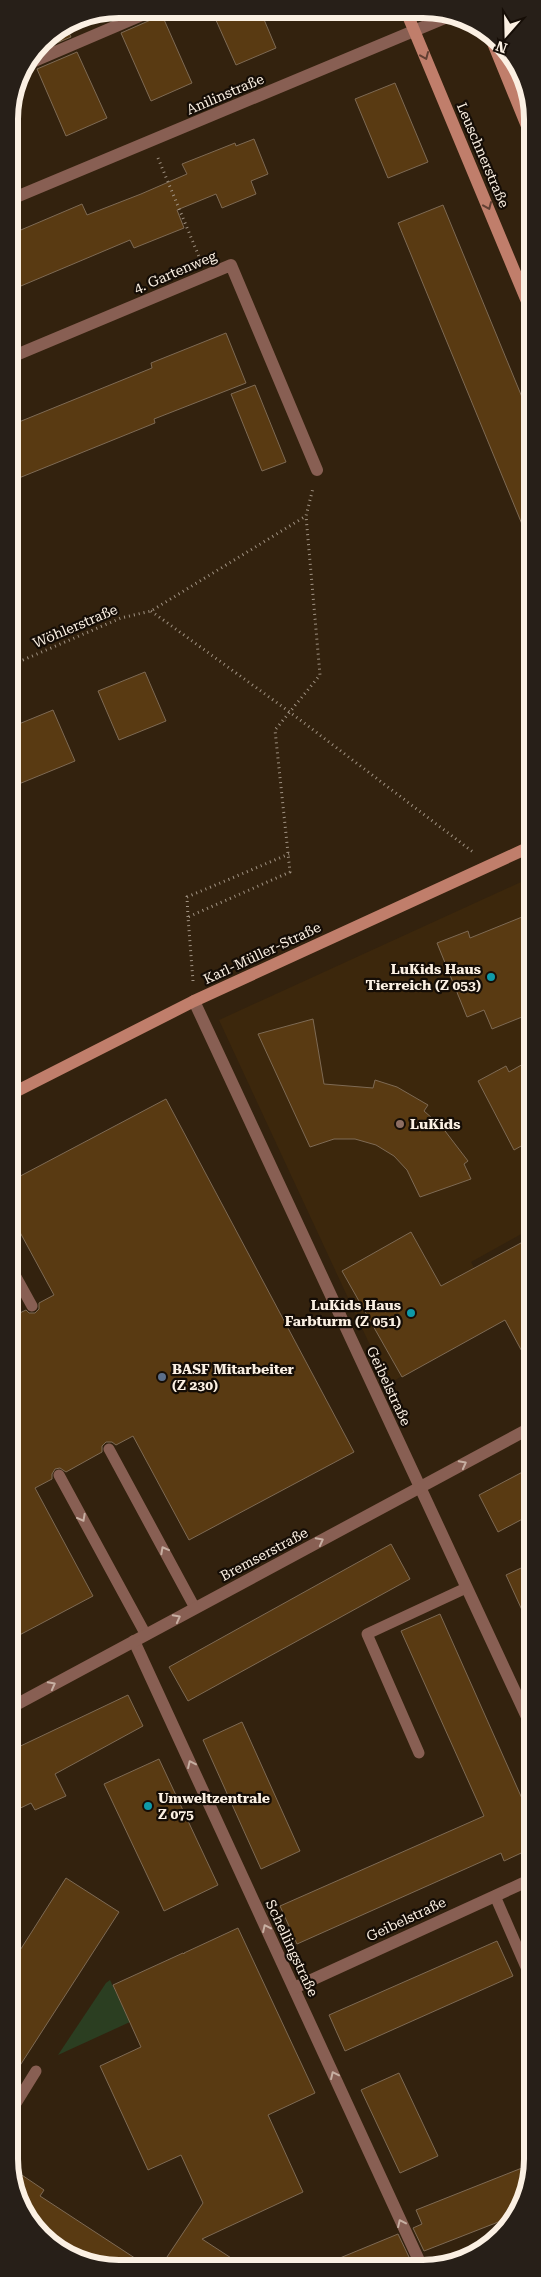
<svg xmlns="http://www.w3.org/2000/svg" width="541" height="2277" viewBox="0 0 541 2277" font-family="'Roboto Serif',serif">
  <style>
    .built { fill: #3c270c }
    .green { fill: #2b3e21 }
    .building { fill: #593a12; stroke: #7e6a54 }
    .lines { fill: none; stroke-linecap: round; stroke-linejoin: round }
    .path { stroke: #a19383; stroke-width: 3; stroke-dasharray: 1 4; stroke-linecap: butt }
    .lane { stroke: #885f53; stroke-width: 11 }
    .street { stroke: #885f53; stroke-width: 12 }
    .secondary { stroke: #c07e6b; stroke-width: 12 }
    .oneway { stroke: #624033 }
    .oneway2 { stroke: #c7afa2 }
    .culture-dot { fill: #0f9aa8; stroke: #150d06; stroke-width: 2 }
    .education-dot { fill: #8d6e63; stroke: #150d06; stroke-width: 2 }
    .service-dot { fill: #5c6f8a; stroke: #150d06; stroke-width: 2 }
    .labels { text-anchor: middle; dominant-baseline: central; stroke-width: 4.5; stroke-linejoin: round; paint-order: stroke }
    .street-label { font-size: 14px; fill: #fbf0e3; stroke: #150d06 }
    .poi-label { font-size: 14px; font-weight: bold; fill: #fbf0e3; stroke: #150d06; text-anchor: start }
    .rim { fill: none; stroke: #fbf0e3; stroke-width: 6 }
  </style>
  <rect width="100%" height="100%" fill="#33220e"/>
  <!-- built -->
  <path class="built" d="M532,877V1228L471,1262L504,1319L388,1384L219,1020Z"/>
  <!-- green -->
  <path class="green" d="M110,1980L130,2022L58,2055L106,1983Z"/>
  <!-- building -->
  <g class="building">
    <path d="M119,9H136L115,18L111,10Z"/>
    <path d="M211,9L260,10L276,48L236,65Z"/>
    <path d="M162,15L192,83L151,101L121,33Z"/>
    <path d="M65,25L71,37L33,53L41,41Z"/>
    <path d="M77,52L107,118L66,136L37,69Z"/>
    <path d="M395,83L428,162L388,178L355,99Z"/>
    <path d="M254,139L268,174L251,181L256,194L222,208L216,194L177,210L184,228L134,248L130,240L9,291V235L82,204L87,215L141,194L187,174L182,164L235,143L236,146Z"/>
    <path d="M443,205L531,419V546L398,223Z"/>
    <path d="M226,333L246,383L154,419L155,423L9,482V426L152,368L151,363Z"/>
    <path d="M255,385L286,462L262,471L231,394Z"/>
    <path d="M145,672L166,721L119,740L98,691Z"/>
    <path d="M53,710L75,761L9,788V728Z"/>
    <path d="M532,913V1013L492,1029L484,1010L467,1017L437,943L468,931L470,938Z"/>
    <path d="M313,1019L324,1084L373,1088L375,1080L397,1087L428,1105L424,1111L442,1127L468,1161L464,1164L471,1179L420,1197L407,1170L394,1156L376,1145L355,1139H334L310,1147L258,1034Z"/>
    <path d="M532,1059V1140L514,1150L478,1081L506,1066L509,1072Z"/>
    <path d="M166,1099L354,1452L189,1540L133,1436L116,1445L112,1442H106L102,1446V1452L66,1472L60,1468L55,1469L52,1474V1479L35,1488L93,1596L10,1640L9,1318L26,1310L29,1313H35L39,1309V1303L54,1295L9,1212V1182Z"/>
    <path d="M411,1232L441,1286L532,1237V1370L505,1320L402,1377L342,1271Z"/>
    <path d="M532,1467V1514L498,1532L479,1495Z"/>
    <path d="M391,1544L410,1579L188,1701L169,1667Z"/>
    <path d="M532,1563V1632L506,1575Z"/>
    <path d="M440,1614L532,1821V1848L504,1861L501,1853L297,1944L280,1906L484,1816L401,1631Z"/>
    <path d="M128,1695L143,1726L55,1774L66,1796L35,1810L31,1803L10,1813V1751Z"/>
    <path d="M242,1722L300,1851L261,1869L203,1740Z"/>
    <path d="M159,1759L218,1885L164,1911L104,1784Z"/>
    <path d="M66,1878L119,1912L10,2081V1966Z"/>
    <path d="M238,1928L315,2093L268,2115L303,2192L202,2239L245,2267L161,2266L203,2203L181,2155L148,2170L100,2066L141,2047L113,1985L183,1953L184,1954V1953Z"/>
    <path d="M497,1941L513,1976L345,2051L329,2015Z"/>
    <path d="M399,2073L438,2156L400,2173L361,2090Z"/>
    <path d="M532,2164L511,2217L424,2251L413,2228L422,2224L416,2210Z"/>
    <path d="M10,2167L44,2190L40,2196L147,2266H97L36,2231L10,2173Z"/>
    <path d="M398,2234L409,2257L400,2261L403,2267H318Z"/>
  </g>
  <g class="lines">
    <!-- path -->
    <g class="path">
      <path d="M158,158L200,259"/>
      <path d="M151,611L291,713L473,852"/>
      <path d="M9,666L121,618L151,611L306,516L313,488"/>
      <path d="M188,917L187,897L289,854"/>
      <path d="M193,981L188,917L290,872L275,730L320,675L306,516"/>
    </g>
    <!-- lane -->
    <g class="lane">
      <path d="M9,1264L32,1306"/>
      <path d="M109,1449L195,1608"/>
      <path d="M59,1475L146,1635"/>
      <path d="M419,1753L367,1634L466,1588"/>
      <path d="M495,1896L532,1981"/>
      <path d="M10,2113L36,2071"/>
    </g>
    <!-- street -->
    <g class="street">
      <path d="M25,65L156,9"/>
      <path d="M9,200L452,15"/>
      <path d="M9,358L231,265L317,470"/>
      <path d="M194,1001L532,1728"/>
      <path d="M134,1641L422,2267"/>
      <path d="M10,1708L532,1427"/>
      <path d="M294,1988L532,1879"/>
    </g>
    <!-- secondary -->
    <g class="secondary">
      <path d="M406,11L531,311"/>
      <path d="M491,38L531,136"/>
      <path d="M9,1095L194,1001L532,846"/>
    </g>
  </g>
  <!-- one-way arrows -->
  <defs><path id="oneway-chevron" d="M-2-3.5L2.5 0L-2 3.5" fill="none" stroke-width="1.6" stroke-linecap="round" stroke-linejoin="round" transform="scale(1.25)"/></defs>
  <g class="oneway">
    <use href="#oneway-chevron" transform="translate(425 56) rotate(67)"/>
    <use href="#oneway-chevron" transform="translate(488 206) rotate(67)"/>
  </g>
  <g class="oneway2">
    <use href="#oneway-chevron" transform="translate(463 1464) rotate(-28)"/>
    <use href="#oneway-chevron" transform="translate(82 1518) rotate(62)"/>
    <use href="#oneway-chevron" transform="translate(320 1541) rotate(-28)"/>
    <use href="#oneway-chevron" transform="translate(164 1550) rotate(-118)"/>
    <use href="#oneway-chevron" transform="translate(177 1618) rotate(-28)"/>
    <use href="#oneway-chevron" transform="translate(52 1685) rotate(-28)"/>
    <use href="#oneway-chevron" transform="translate(191 1764) rotate(-115)"/>
    <use href="#oneway-chevron" transform="translate(266 1928) rotate(-115)"/>
    <use href="#oneway-chevron" transform="translate(334 2075) rotate(-115)"/>
    <use href="#oneway-chevron" transform="translate(401 2223) rotate(-115)"/>
  </g>
  <!-- markers -->
  <g class="culture-dot">
    <circle cx="491" cy="977" r="5"/>
    <circle cx="411" cy="1313" r="5"/>
    <circle cx="148" cy="1806" r="5"/>
  </g>
  <circle class="education-dot" cx="400" cy="1124" r="5"/>
  <circle class="service-dot" cx="162" cy="1377" r="5"/>
  <g class="labels">
    <!-- street labels -->
    <g class="street-label">
      <text transform="translate(225 94) rotate(-23)">Anilinstraße</text>
      <text transform="translate(483 155) rotate(67)">Leuschnerstraße</text>
      <text transform="translate(175 272) rotate(-23)">4. Gartenweg</text>
      <text transform="translate(75 626) rotate(-23)">Wöhlerstraße</text>
      <text transform="translate(262 953) rotate(-25)">Karl-Müller-Straße</text>
      <text transform="translate(389 1386) rotate(65)">Geibelstraße</text>
      <text transform="translate(264 1554) rotate(-28)">Bremserstraße</text>
      <text transform="translate(406 1919) rotate(-25)">Geibelstraße</text>
      <text transform="translate(292 1948) rotate(65)">Schellingstraße</text>
    </g>
    <!-- poi labels -->
    <g class="poi-label">
      <text x="481" y="969" text-anchor="end">LuKids Haus<tspan x="481" dy="16">Tierreich (Z 053)</tspan></text>
      <text x="410" y="1124">LuKids</text>
      <text x="401" y="1305" text-anchor="end">LuKids Haus<tspan x="401" dy="16">Farbturm (Z 051)</tspan></text>
      <text x="172" y="1369">BASF Mitarbeiter<tspan x="172" dy="16">(Z 230)</tspan></text>
      <text x="158" y="1798">Umweltzentrale<tspan x="158" dy="16">Z 075</tspan></text>
    </g>
  </g>
  <!-- crop -->
  <path d="M0 0H541V2277H0ZM119 18H423A101 101 0 0 1 524 119V2159A101 101 0 0 1 423 2260H119A101 101 0 0 1 18 2159V119A101 101 0 0 1 119 18Z" fill="#271f18" fill-rule="evenodd"/>
  <path class="rim" d="M119 18H423A101 101 0 0 1 524 119V2159A101 101 0 0 1 423 2260H119A101 101 0 0 1 18 2159V119A101 101 0 0 1 119 18Z"/>
  <!-- north arrow -->
  <g transform="translate(506 35) rotate(200)" stroke="#150d06" stroke-width="4" paint-order="stroke">
  <path d="M0-4L9 19L0 12L-9 19Z" fill="#fbf0e3"/>
  <text y="-8" font-size="14" font-weight="bold" text-anchor="middle" fill="#fbf0e3">N</text>
  </g>
</svg>
